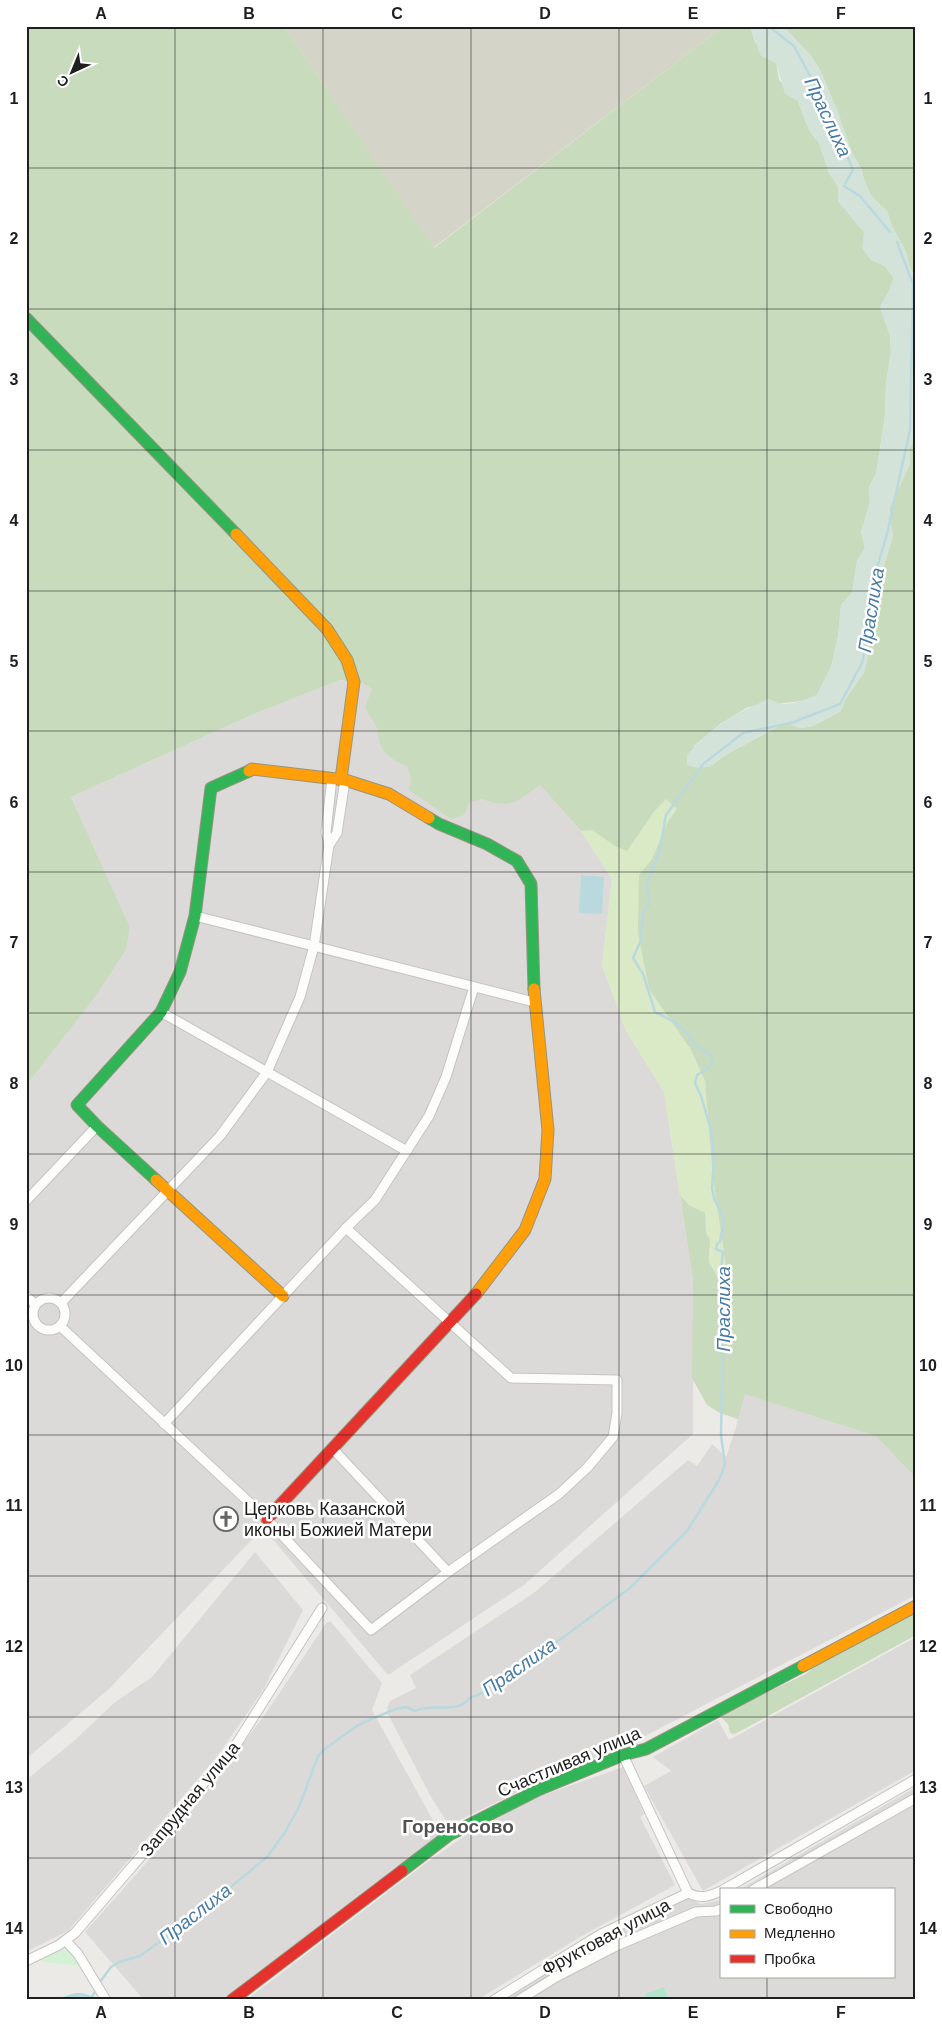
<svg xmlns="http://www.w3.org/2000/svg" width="942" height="2026" viewBox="0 0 942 2026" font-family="Helvetica,sans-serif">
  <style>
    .residential { fill: #dbdad8 }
    .religious { fill: #dadad8 }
    .construction { fill: #d5d4c9 }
    .grass { fill: #dae9c6 }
    .forest { fill: #c8dbbc }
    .wetland { fill: #d4e3da }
    .park { fill: #d4f2d3 }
    .pitch { fill: #b2e3cc }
    .water { fill: #bad9df }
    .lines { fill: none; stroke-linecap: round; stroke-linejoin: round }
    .stream { stroke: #bad9df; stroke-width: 2.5 }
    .street-casing { stroke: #c5c4c3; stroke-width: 11 }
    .fast-casing { stroke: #95957e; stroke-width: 13 }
    .slow-casing { stroke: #95957e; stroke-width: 13 }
    .jam-casing { stroke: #95957e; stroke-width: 13 }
    .street { stroke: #fcfcfb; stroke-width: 9 }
    .fast { stroke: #30b455; stroke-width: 11 }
    .slow { stroke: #ff9f0a; stroke-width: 11 }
    .jam { stroke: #e5322d; stroke-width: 11 }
    .grid { fill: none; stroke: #1e1e1e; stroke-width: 1; stroke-opacity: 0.55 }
    .labels { text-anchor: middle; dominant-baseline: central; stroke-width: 5; stroke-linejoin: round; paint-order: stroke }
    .poi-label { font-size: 18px; fill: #1e1e1e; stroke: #fff; text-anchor: start }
    .street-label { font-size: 18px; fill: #1e1e1e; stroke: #fff }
    .water-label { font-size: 19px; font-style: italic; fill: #497ba4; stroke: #fff }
    .neighbourhood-label { font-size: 19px; font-weight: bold; fill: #515151; stroke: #fff }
    .neatline { fill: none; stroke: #1e1e1e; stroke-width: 2 }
    .grid-label { font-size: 16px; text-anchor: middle; font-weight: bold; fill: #1e1e1e }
  </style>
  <rect width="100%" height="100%" fill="#eceae7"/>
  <!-- residential -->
  <g class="residential">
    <path d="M340,680L362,683L540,785L581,831L612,879L602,965L626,1031L664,1092L693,1280V1434L524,1585L388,1675L275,1542L261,1530L109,1689L26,1759V1086L96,996L126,950L130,929L71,797L254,714Z"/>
    <path d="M744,1393L877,1436L916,1478V1595L618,1750L530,1786L449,1825L431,1797L388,1714L387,1708L390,1701L416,1688L410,1675L535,1592L688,1460L697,1466L712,1444L726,1457L736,1427Z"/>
    <path d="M255,1552L303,1610L263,1690L219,1754L68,1931L26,1952V1780L74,1741L114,1703L152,1677Z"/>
    <path d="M327,1622H331L382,1683L372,1710L441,1835L221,2000H144L85,1932L187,1817L266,1713Z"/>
    <path d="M916,1637V1770L703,1891L644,1786L671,1771L653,1757L718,1720L729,1740Z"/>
    <path d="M623,1767L644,1814L640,1817L675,1885L580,1937L477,2000H246L426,1863L466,1835L535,1798Z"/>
    <path d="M916,1787V2000H498L603,1936L685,1897L701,1904L721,1900V1977H893V1890H739Z"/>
  </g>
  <!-- religious -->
  <g class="religious">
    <path d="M222,1494L261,1530L241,1551L202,1516Z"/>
    <path d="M589,1947L592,1951L514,1998L511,1994Z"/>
    <path d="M869,1977H879L844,2000H834Z"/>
  </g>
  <!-- construction -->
  <path class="construction" d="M284,26H724L433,248Z"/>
  <!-- grass -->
  <path class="grass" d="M666,799L677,809L668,821L652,859L639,875L649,989L691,1050L705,1081L713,1178L727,1273L717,1276L709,1262L711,1251L706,1233V1223L699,1210L689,1205L680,1195L664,1092L626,1031L602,965L612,879L581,831L592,830L615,846L643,826Z"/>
  <!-- forest -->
  <g class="forest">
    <path d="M26,26H284L434,248L724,26H750L755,42L776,63L779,80L798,101L809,130L819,143L829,173L838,186V201L864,232L871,260L885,266L894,278L888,293L880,307L890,336L891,352L886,384L885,416L876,474L869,487L870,502L861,532L865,548L857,561L852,593L841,605L838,637L831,667L817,695L802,701L748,707L720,724L694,746L709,767L727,754L785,723L801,728L813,726L841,711L845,700L864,672L869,652L870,629L878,584L893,536L890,521V506L910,464V448L916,434V1478L876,1436L745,1394L738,1419L720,1413L707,1405L692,1378L693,1280L680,1195L689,1205L705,1213L706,1233L710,1240L709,1262L717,1276L727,1273L713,1178L705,1081L691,1050L649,989L638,932L639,875L652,859L668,821L677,809L666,799L654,812L627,851L615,846L592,830L581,831L540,785L519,800L507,804L494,803L482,799L470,802L464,815L451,819L409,790L411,777L407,766C394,761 382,754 379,740C378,736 378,731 377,728C373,720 368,715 365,707L372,689L362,683L340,680L254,714L71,797L130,928L126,950L96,996L26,1086Z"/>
    <path d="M783,26H913L916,34V278L910,268L906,252L892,226L887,211L872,197L865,183L861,168L853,155L832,98L820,70L812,57Z"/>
    <path d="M916,1612V1635L735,1734L730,1733L728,1724L721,1717L728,1711L806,1674L819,1663Z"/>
  </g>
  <!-- wetland -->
  <path class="wetland" d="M750,26H783L812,57L820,70L838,112L853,155L861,168L865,183L872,197L887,211L892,226L906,252L910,268L916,278V434L910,448V464L890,506V521L893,536L878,585L870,629L869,652L864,673L845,700L841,711L813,726L801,728L784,723L727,754L709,767L698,768L687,765V755C710,728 737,712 769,699C785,709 801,702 817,695L831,667L838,637L841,605L852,593L857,561L865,548L861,532L870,502L869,487L876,474L885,416L886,384L891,352L890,336L880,307L888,293L894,278L885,266L871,260L862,248L864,232L838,201V186L829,173L819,143L809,130L798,101L785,94L776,63L761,56Z"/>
  <!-- park -->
  <path class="park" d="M61,1949L71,1951L81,1966L44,1962L42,1959Z"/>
  <!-- pitch -->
  <path class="pitch" d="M664,1987L668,1999L647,2000L645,1994Z"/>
  <!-- water -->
  <g class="water">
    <path d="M581,875L604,877L602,914L579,913Z"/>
    <path d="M75,1993C82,1993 90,1993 94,2000H53Z"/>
  </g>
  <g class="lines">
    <!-- stream -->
    <g class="stream">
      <path d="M768,26L794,46L830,113L853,170L844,186L860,196L890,232"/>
      <path d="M100,1982L111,1967L119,1962L140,1956L201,1912L268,1856L285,1832L299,1807L318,1756L325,1749L358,1725L371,1719L396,1709L406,1707L415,1711C430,1704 445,1711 461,1705C465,1704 467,1700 470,1698C478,1694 480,1696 487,1689L546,1650L630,1588L687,1531L719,1480L725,1465L721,1435L724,1284L721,1270L723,1252L716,1249L717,1244L720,1242L724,1220L714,1198L712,1188L714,1158L711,1130L701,1096L695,1083L697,1075L710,1067L713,1061L710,1054C692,1046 696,1045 685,1031C677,1022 665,1017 655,1012L643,974L633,958L641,940L643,913L649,905V895L646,886L660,850L666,815L703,764L743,733L791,723L840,704L863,661L873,581L887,534L910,430L913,284L897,242"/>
      <path d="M87,2000L92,1997L97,1988"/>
    </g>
    <defs>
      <g id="street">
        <path d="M329,845L337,833L345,780"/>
        <path d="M195,916L534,1002"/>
        <path d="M161,1012L407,1151"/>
        <path d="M26,1201L97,1126"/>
        <path d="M26,1296L35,1304"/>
        <circle cx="49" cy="1314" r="16"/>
        <path d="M61,1303L220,1136L267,1072L300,997L314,946L329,845L326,832L332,778"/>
        <path d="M60,1326L267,1519L371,1630L448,1572L559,1494L587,1468L613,1437L617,1413V1380L511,1378L346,1228"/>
        <path d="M164,1424L346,1228L375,1200L429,1116L446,1077L474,987"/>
        <path d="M333,1449L448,1572"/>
        <path d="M623,1755L688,1893"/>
        <path d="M723,1890L916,1779"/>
        <path d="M753,1890L916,1798"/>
        <path d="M66,1941L78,1954L106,2000"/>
        <path d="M26,1961L59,1945L75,1933L234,1748L322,1608"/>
        <path d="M494,2000L601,1934L688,1893C701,1899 708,1897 721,1891"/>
        <path d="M519,2000L556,1977L616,1946L696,1912L716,1911L721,1909"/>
      </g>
      <g id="fast">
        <path d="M26,318L236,534"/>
        <path d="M429,818L439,824L487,844L517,861L531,884L534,989"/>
        <path d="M156,1180L97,1126L77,1105L161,1012L180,972L195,916L211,788L249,771"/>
        <path d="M402,1871L449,1835L538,1790L623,1755L646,1749L803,1666"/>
      </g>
      <g id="slow">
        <path d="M236,534L327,629L347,660L354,682L341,779"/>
        <path d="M249,771L252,769L345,780L389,794L429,818"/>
        <path d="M156,1180L283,1296"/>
        <path d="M476,1294L525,1230L545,1179L548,1130L534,989"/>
        <path d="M803,1666L916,1606"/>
      </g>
      <g id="jam">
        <path d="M267,1519L476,1294"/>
        <path d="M232,2000L402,1871"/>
      </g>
    </defs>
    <!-- street casing -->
    <use href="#street" class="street-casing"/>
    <!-- fast casing -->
    <use href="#fast" class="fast-casing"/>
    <!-- slow casing -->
    <use href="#slow" class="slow-casing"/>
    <!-- jam casing -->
    <use href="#jam" class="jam-casing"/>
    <!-- street -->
    <use href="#street" class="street"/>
    <!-- fast -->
    <use href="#fast" class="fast"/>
    <!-- slow -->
    <use href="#slow" class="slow"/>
    <!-- jam -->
    <use href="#jam" class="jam"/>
  </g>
  <!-- grid -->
  <path class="grid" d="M175,26V2000M323,26V2000M471,26V2000M619,26V2000M767,26V1890M26,168H916M26,309H916M26,450H916M26,591H916M26,731H916M26,872H916M26,1013H916M26,1154H916M26,1295H916M26,1435H916M26,1576H916M26,1717H916M26,1858H916M767,1977V2000"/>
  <!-- icons -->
  <defs>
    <symbol id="church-ring" viewBox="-11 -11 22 22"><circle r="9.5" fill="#fff" stroke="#666564" stroke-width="1.5"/><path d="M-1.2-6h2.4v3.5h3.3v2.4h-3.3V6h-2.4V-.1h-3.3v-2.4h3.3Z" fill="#666564"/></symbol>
  </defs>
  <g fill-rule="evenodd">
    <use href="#church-ring" x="212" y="1505" width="28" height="28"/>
  </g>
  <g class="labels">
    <!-- poi labels -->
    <g class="poi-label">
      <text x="244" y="1509">Церковь Казанской<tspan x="244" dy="21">иконы Божией Матери</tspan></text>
    </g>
    <!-- street labels -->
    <g class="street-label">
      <text transform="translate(569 1762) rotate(-23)">Счастливая улица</text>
      <text transform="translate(190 1799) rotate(-50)">Запрудная улица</text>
      <text transform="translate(606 1937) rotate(-28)">Фруктовая улица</text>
    </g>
    <!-- water labels -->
    <g class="water-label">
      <text transform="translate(828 117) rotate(65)">Праслиха</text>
      <text transform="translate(871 610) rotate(-81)">Праслиха</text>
      <text transform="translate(723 1309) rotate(-90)">Праслиха</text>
      <text transform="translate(519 1667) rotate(-35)">Праслиха</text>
      <text transform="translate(195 1914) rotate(-38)">Праслиха</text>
    </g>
    <!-- neighbourhood labels -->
    <g class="neighbourhood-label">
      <text x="458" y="1826">Гореносово</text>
    </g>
  </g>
  <!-- border -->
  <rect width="942" height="2026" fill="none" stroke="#ffffff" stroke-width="55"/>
  <!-- legend -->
  <rect x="720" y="1888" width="175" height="90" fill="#ffffff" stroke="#a5a5a5"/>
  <rect x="730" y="1905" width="25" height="8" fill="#30b455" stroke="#a5a5a5"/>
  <text x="764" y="1914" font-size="15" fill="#1e1e1e">Свободно</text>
  <rect x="730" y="1930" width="25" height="8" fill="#ff9f0a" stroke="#a5a5a5"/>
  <text x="764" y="1938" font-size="15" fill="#1e1e1e">Медленно</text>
  <rect x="730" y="1955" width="25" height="8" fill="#e5322d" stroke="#a5a5a5"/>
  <text x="764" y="1964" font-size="15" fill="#1e1e1e">Пробка</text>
  <!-- north arrow -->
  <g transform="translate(72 72) rotate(224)" stroke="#ffffff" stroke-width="4" paint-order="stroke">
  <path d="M0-4L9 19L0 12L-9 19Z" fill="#1e1e1e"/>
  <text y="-8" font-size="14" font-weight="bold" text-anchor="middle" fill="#1e1e1e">С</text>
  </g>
  <rect x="28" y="28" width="886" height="1970" class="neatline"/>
  <g class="grid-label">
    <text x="101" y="19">A</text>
    <text x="249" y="19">B</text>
    <text x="397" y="19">C</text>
    <text x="545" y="19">D</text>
    <text x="693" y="19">E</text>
    <text x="841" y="19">F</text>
    <text x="14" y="104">1</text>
    <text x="928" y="104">1</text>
    <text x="14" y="244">2</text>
    <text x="928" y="244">2</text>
    <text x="14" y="385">3</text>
    <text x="928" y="385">3</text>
    <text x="14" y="526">4</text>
    <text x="928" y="526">4</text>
    <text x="14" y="667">5</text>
    <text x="928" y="667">5</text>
    <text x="14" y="808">6</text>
    <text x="928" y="808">6</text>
    <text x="14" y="948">7</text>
    <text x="928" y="948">7</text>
    <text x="14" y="1089">8</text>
    <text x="928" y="1089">8</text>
    <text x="14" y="1230">9</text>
    <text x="928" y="1230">9</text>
    <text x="14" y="1371">10</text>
    <text x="928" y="1371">10</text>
    <text x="14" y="1511">11</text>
    <text x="928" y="1511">11</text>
    <text x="14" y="1652">12</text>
    <text x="928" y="1652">12</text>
    <text x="14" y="1793">13</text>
    <text x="928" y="1793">13</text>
    <text x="14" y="1934">14</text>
    <text x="928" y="1934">14</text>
    <text x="101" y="2018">A</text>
    <text x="249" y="2018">B</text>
    <text x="397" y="2018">C</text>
    <text x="545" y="2018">D</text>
    <text x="693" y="2018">E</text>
    <text x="841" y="2018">F</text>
  </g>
</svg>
